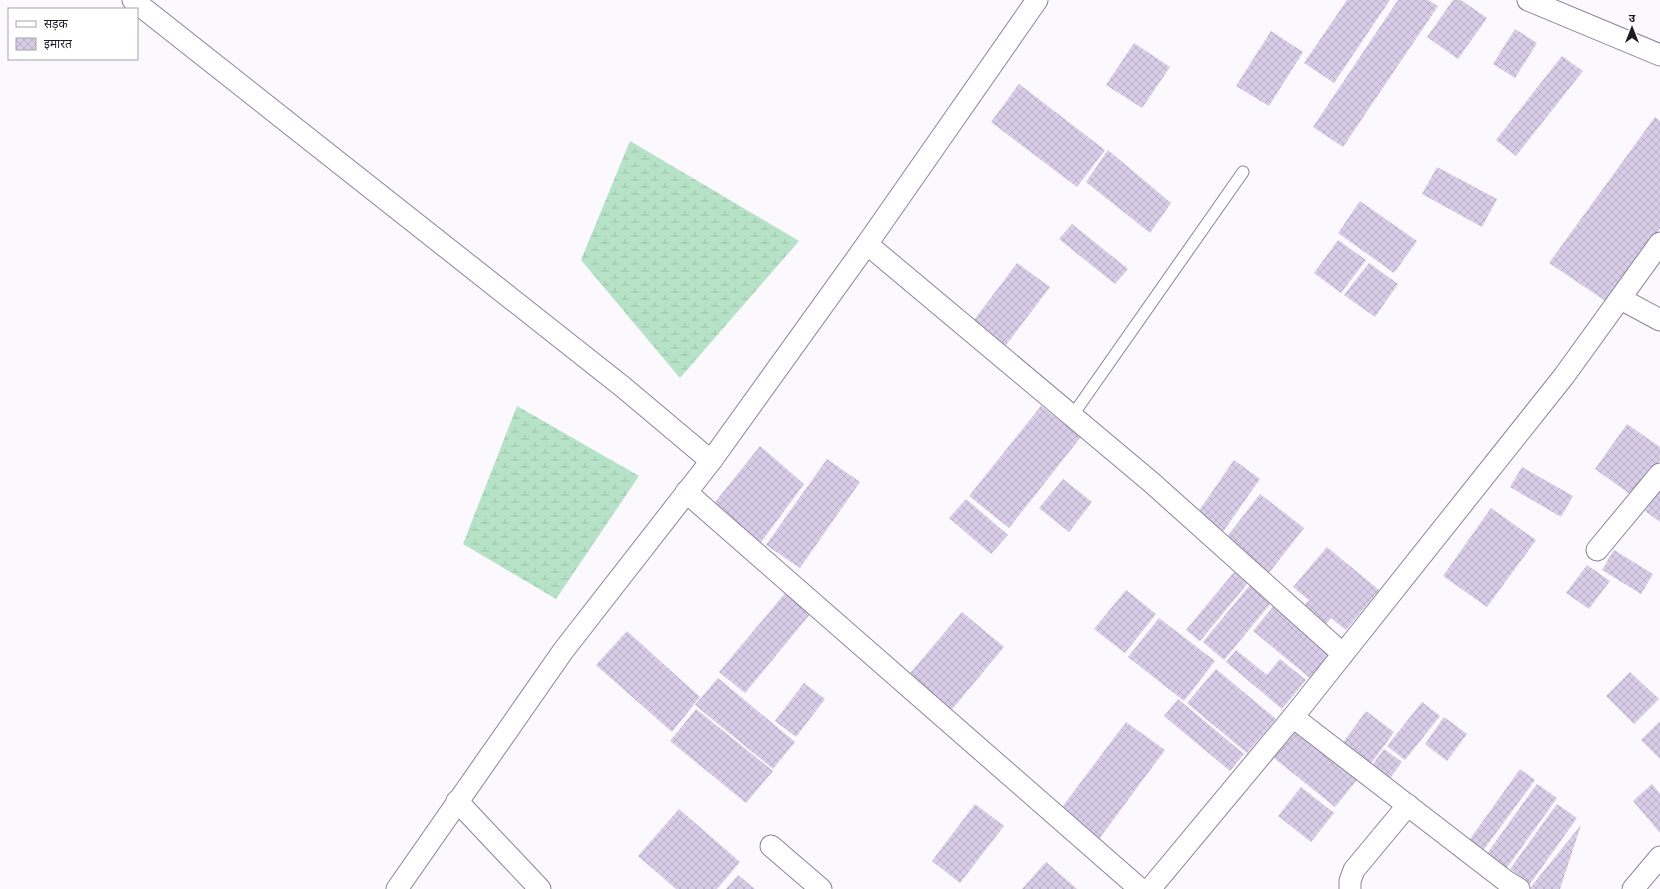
<svg xmlns="http://www.w3.org/2000/svg" width="1660" height="889" viewBox="0 0 1660 889" font-family="'PT Sans Narrow','Noto Sans Devanagari',sans-serif">
  <style>
    .wetland { fill: url(#wetland-marsh) }
    .building { fill: url(#building-cross-hatch) }
    .lines { fill: none; stroke-linecap: round; stroke-linejoin: round }
    .service-casing { stroke: #8e839b; stroke-width: 13 }
    .minor-casing { stroke: #8e839b; stroke-width: 23 }
    .service { stroke: #fff; stroke-width: 11 }
    .minor { stroke: #fff; stroke-width: 21 }
  </style>
  <defs>
    <pattern id="wetland-marsh" width="20" height="14" patternUnits="userSpaceOnUse"><rect width="20" height="14" fill="#b6e3c7"/><path d="M1 5h8M5 5V1M11 12h8M15 12V8" fill="none" stroke="#9cc2ab"/></pattern>
    <pattern id="building-cross-hatch" width="8" height="8" patternUnits="userSpaceOnUse"><rect width="8" height="8" fill="#d8cce7"/><path d="M0 0l8 8M0 8l8-8" fill="none" stroke="#b9afc6"/></pattern>
  </defs>
  <rect width="100%" height="100%" fill="#fbf8fe"/>
  <!-- wetland -->
  <g class="wetland">
    <path d="M630,141L799,241L680,378L581,260Z"/>
    <path d="M517,406L639,476L556,599L463,544Z"/>
  </g>
  <!-- building -->
  <g class="building">
    <path d="M1347,0H1390L1334,83L1304,63Z"/>
    <path d="M1398,0H1428L1438,6L1343,147L1313,127Z"/>
    <path d="M1453,0H1461L1487,18L1458,59L1427,37Z"/>
    <path d="M1515,29L1537,43L1515,78L1493,64Z"/>
    <path d="M1271,31L1303,52L1269,106L1236,86Z"/>
    <path d="M1134,43L1170,67L1142,108L1106,85Z"/>
    <path d="M1562,56L1583,71L1516,156L1496,140Z"/>
    <path d="M1019,84L1105,150L1077,187L991,122Z"/>
    <path d="M1655,117L1660,121V228L1607,302L1549,263Z"/>
    <path d="M1108,150L1171,203L1150,233L1086,182Z"/>
    <path d="M1437,167L1497,199L1482,227L1422,194Z"/>
    <path d="M1360,201L1417,241L1394,273L1338,233Z"/>
    <path d="M1072,224L1128,269L1115,284L1059,239Z"/>
    <path d="M1338,240L1366,260L1341,293L1314,273Z"/>
    <path d="M1017,263L1050,287L1003,349L971,324Z"/>
    <path d="M1369,263L1398,284L1375,317L1344,295Z"/>
    <path d="M1041,406L1081,437L1009,528L969,496Z"/>
    <path d="M1627,424L1660,447V460L1634,497L1595,469Z"/>
    <path d="M760,446L804,484L759,545L712,506Z"/>
    <path d="M827,459L860,482L800,568L766,545Z"/>
    <path d="M1234,460L1260,479L1222,533L1196,515Z"/>
    <path d="M1522,467L1573,496L1561,517L1510,487Z"/>
    <path d="M1063,479L1092,502L1069,532L1039,508Z"/>
    <path d="M1660,490V522L1645,511Z"/>
    <path d="M1260,494L1304,528L1266,577L1222,543Z"/>
    <path d="M966,499L1008,535L991,554L949,518Z"/>
    <path d="M1491,508L1536,540L1487,607L1443,576Z"/>
    <path d="M1327,547L1379,590L1346,630L1331,618L1325,625L1302,607L1309,600L1293,587Z"/>
    <path d="M1614,550L1653,574L1641,594L1602,570Z"/>
    <path d="M1587,565L1610,581L1589,609L1566,593Z"/>
    <path d="M1234,572L1248,583L1200,641L1186,630Z"/>
    <path d="M1250,585L1271,603L1224,660L1203,642Z"/>
    <path d="M1126,590L1156,614L1125,653L1094,629Z"/>
    <path d="M786,592L811,613L745,693L719,672Z"/>
    <path d="M1276,603L1332,650L1310,678L1253,631Z"/>
    <path d="M962,612L1004,647L949,713L906,678Z"/>
    <path d="M1159,618L1215,661L1184,701L1128,657Z"/>
    <path d="M627,631L700,697L672,732L596,665Z"/>
    <path d="M1236,650L1267,675L1280,659L1306,680L1282,709L1226,662Z"/>
    <path d="M1216,669L1276,719L1247,753L1187,703Z"/>
    <path d="M1630,672L1659,699L1634,724L1606,696Z"/>
    <path d="M718,678L795,742L773,769L695,705Z"/>
    <path d="M804,683L825,699L796,737L775,721Z"/>
    <path d="M1178,699L1244,754L1230,771L1164,716Z"/>
    <path d="M1422,702L1440,716L1405,760L1387,746Z"/>
    <path d="M696,709L773,771L746,803L670,741Z"/>
    <path d="M1366,711L1394,732L1370,765L1342,744Z"/>
    <path d="M1444,717L1467,734L1447,761L1425,744Z"/>
    <path d="M1126,722L1165,750L1099,839L1060,810Z"/>
    <path d="M1659,722L1660,723V759L1641,740Z"/>
    <path d="M1299,727L1360,776L1335,807L1274,758Z"/>
    <path d="M1384,749L1402,762L1388,781L1370,768Z"/>
    <path d="M1520,769L1535,780L1482,852L1468,842Z"/>
    <path d="M1537,784L1557,798L1506,869L1486,855Z"/>
    <path d="M1652,784L1660,794V833L1633,801Z"/>
    <path d="M1301,787L1334,813L1311,842L1278,816Z"/>
    <path d="M975,804L1004,826L960,883L932,861Z"/>
    <path d="M1557,804L1577,818L1530,884L1510,869Z"/>
    <path d="M679,809L740,862L717,889H676L638,856Z"/>
    <path d="M1581,825L1560,889H1531L1530,888Z"/>
    <path d="M1046,862L1077,889H1022Z"/>
    <path d="M738,875L755,889H726Z"/>
  </g>
  <g class="lines">
    <defs>
      <path id="service" d="M1072,416L1243,172"/>
      <g id="minor">
        <path d="M133,0L623,387L711,461"/>
        <path d="M1528,0L1660,55"/>
        <path d="M867,244L1151,482L1343,654"/>
        <path d="M1621,299L1660,320"/>
        <path d="M686,492L1140,889"/>
        <path d="M1597,550L1660,474"/>
        <path d="M1293,717L1506,881L1519,889"/>
        <path d="M457,801L540,889"/>
        <path d="M771,846L821,889"/>
        <path d="M397,889L563,651L711,461L867,244L1037,0"/>
        <path d="M1150,889L1293,717L1564,376L1660,243"/>
        <path d="M1350,889V881L1354,870L1408,805"/>
        <path d="M1633,889L1660,857"/>
      </g>
    </defs>
    <!-- service casing -->
    <use href="#service" class="service-casing"/>
    <!-- minor casing -->
    <use href="#minor" class="minor-casing"/>
    <!-- service -->
    <use href="#service" class="service"/>
    <!-- minor -->
    <use href="#minor" class="minor"/>
  </g>
  <!-- legend -->
  <rect x="8" y="8" width="130" height="52" fill="#ffffff" stroke="#a5a3a7"/>
  <rect x="16" y="21" width="20" height="6" fill="#ffffff" stroke="#a5a3a7"/>
  <text x="44" y="28" font-size="12" fill="#1f1a24">सड़क</text>
  <rect x="16" y="38" width="20" height="12" fill="url(#building-cross-hatch)" stroke="#a5a3a7"/>
  <text x="44" y="48" font-size="12" fill="#1f1a24">इमारत</text>
  <!-- north arrow -->
  <g transform="translate(1632 28)" stroke="#ffffff" stroke-width="3" paint-order="stroke">
  <path d="M0-3L7 15L0 10L-7 15Z" fill="#1f1a24"/>
  <text y="-6" font-size="11" font-weight="bold" text-anchor="middle" fill="#1f1a24">उ</text>
  </g>
</svg>
